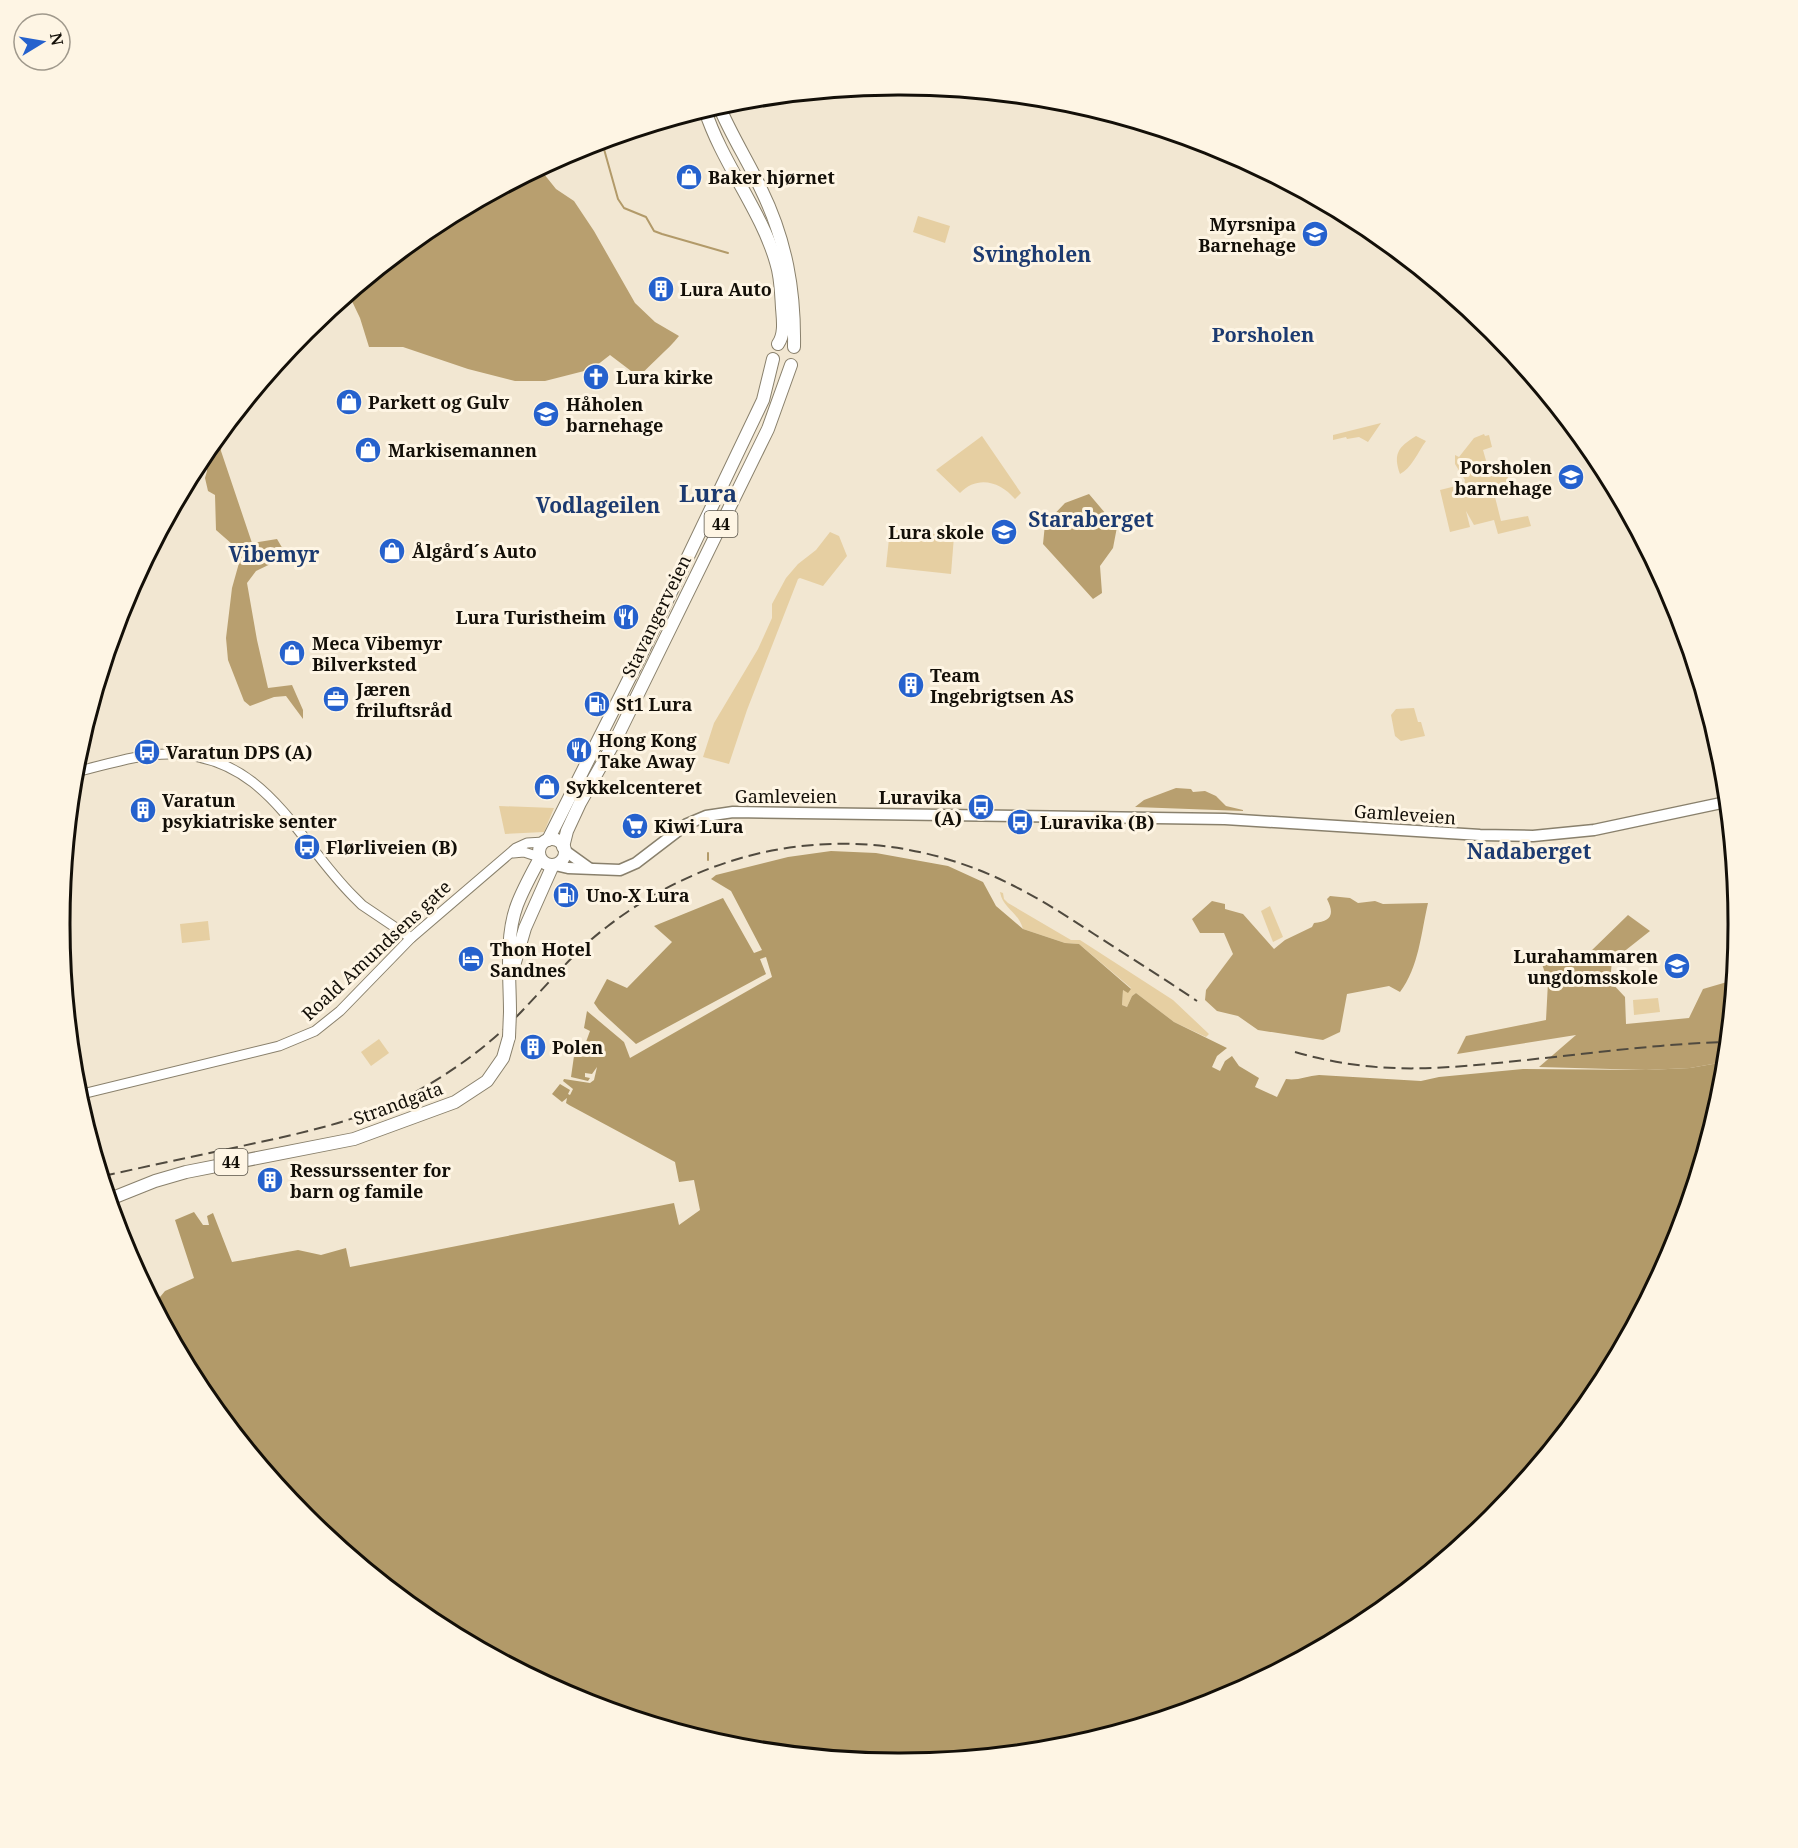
<svg xmlns="http://www.w3.org/2000/svg" width="1798" height="1848" viewBox="0 0 1798 1848" font-family="'Noto Serif',serif">
  <style>
    .green { fill: #e6cfa2 }
    .forest { fill: #b89f6f }
    .water { fill: #b29a69 }
    .lines { fill: none; stroke-linecap: round; stroke-linejoin: round }
    .stream { stroke: #b29a69; stroke-width: 2 }
    .tertiary-casing { stroke: #89806c; stroke-width: 11 }
    .secondary-casing { stroke: #89806c; stroke-width: 13 }
    .primary-casing { stroke: #89806c; stroke-width: 14 }
    .tertiary { stroke: #fff; stroke-width: 9 }
    .secondary { stroke: #fff; stroke-width: 10 }
    .primary { stroke: #fff; stroke-width: 12 }
    .rail { stroke: #504a3f; stroke-width: 2; stroke-dasharray: 12 6; stroke-linecap: butt }
    .primary-bridge-casing { stroke: #89806c; stroke-width: 14; stroke-linecap: butt }
    .primary-bridge { stroke: #fff; stroke-width: 12 }
    .labels { text-anchor: middle; dominant-baseline: central; stroke-width: 6; stroke-linejoin: round; paint-order: stroke }
    .shield { fill: #fef5e4; stroke: #5a544a; stroke-width: 1.5 }
    .shield-label { font-size: 16px; font-weight: bold; fill: #130f08 }
    .poi-label { font-size: 18px; font-weight: bold; fill: #130f08; stroke: #fef5e4; text-anchor: start }
    .street-label { font-size: 18px; fill: #130f08; stroke: #fef5e4 }
    .neighbourhood-label { font-size: 20px; font-weight: bold; fill: #1c3a70; stroke: #fef5e4 }
    .quarter-label { font-size: 21px; font-weight: bold; fill: #1c3a70; stroke: #fef5e4 }
    .district-label { font-size: 24px; font-weight: bold; fill: #1c3a70; stroke: #fef5e4 }
    .rim { fill: none; stroke: #130f08; stroke-width: 3 }
  </style>
  <rect width="100%" height="100%" fill="#f2e7d2"/>
  <!-- green -->
  <g class="green">
    <path d="M918,216L950,226L945,243L913,232Z"/>
    <path d="M1381,423L1368,442L1359,437L1347,439L1346,437L1333,440V435Z"/>
    <path d="M1484,434L1485,436L1489,435L1492,447L1483,450L1489,471L1505,467L1511,489L1514,488L1515,492L1495,497L1501,521L1528,516L1531,526L1498,534L1494,520L1474,525L1466,511L1470,527L1450,532L1440,490L1464,484L1465,480L1455,464V455L1459,457L1474,438Z"/>
    <path d="M982,436L1021,493L1015,499C1000,481 977,475 960,493L936,470Z"/>
    <path d="M1416,436L1426,441C1418,452 1411,469 1400,474C1393,454 1398,447 1416,436Z"/>
    <path d="M890,529L954,536L951,574L886,567Z"/>
    <path d="M830,532L839,536L847,556L823,586L800,578L798,579L747,710L729,764L703,757L714,723L758,649L772,618V604L786,578L798,564L816,550Z"/>
    <path d="M1414,708L1418,722H1421L1425,736L1401,741L1395,736L1391,715L1396,709Z"/>
    <path d="M499,806L554,808L544,832L505,834Z"/>
    <path d="M1000,892L1003,893L1004,899L1008,903L1071,940H1080L1173,1000L1209,1034L1206,1037L1174,1022L1136,993L1132,996L1127,1007L1122,1005L1123,990L1128,992L1131,988L1079,944L1065,943L1023,929C1018,911 1003,909 1000,892Z"/>
    <path d="M1270,906L1283,937L1273,942L1261,911Z"/>
    <path d="M208,921L210,940L182,943L180,924Z"/>
    <path d="M1658,998L1660,1012L1634,1015L1633,1000Z"/>
    <path d="M379,1039L389,1053L371,1066L361,1052Z"/>
  </g>
  <!-- forest -->
  <g class="forest">
    <path d="M540,169L556,189L574,201L594,231L635,303L655,322L679,336C667,351 652,362 639,377L610,355L592,369L545,381H515L468,369L403,347H369L360,318L349,295L433,226Z"/>
    <path d="M222,432L221,451L252,543L277,539L287,556L256,571L247,583L257,640L268,688L292,685L303,710V719L286,696L274,697L250,706L244,701L228,660L226,638L232,588L239,563L235,545L232,544L216,530L215,495L208,491L205,478L207,471L205,460L211,457L208,450Z"/>
    <path d="M1089,494L1117,527L1113,548L1100,566L1102,593L1093,599L1043,544L1045,524L1065,503Z"/>
    <path d="M1176,788L1191,789L1193,792L1205,791L1216,796L1226,806L1243,810V811L1135,807L1144,800Z"/>
    <path d="M1330,896L1350,898L1358,903L1375,901L1383,904L1428,903C1421,933 1419,967 1400,992L1389,986L1347,994L1340,1032L1323,1040L1258,1030L1238,1016L1217,1011L1205,1000L1206,990L1233,954L1224,933H1200L1192,919L1212,901L1225,904V909L1243,914L1274,949L1285,940L1312,927L1314,923C1331,921 1335,915 1327,899Z"/>
    <path d="M1628,915L1650,931L1612,961L1610,981L1625,997L1626,1024L1689,1018L1703,989L1727,982L1734,969L1724,1062L1690,1068L1646,1070L1539,1067L1576,1035L1457,1054L1466,1036L1546,1020L1548,982L1542,964L1552,954L1590,952Z"/>
  </g>
  <!-- water -->
  <path class="water" d="M831,851L876,853L948,866L983,882L996,906L1023,929L1065,943L1079,944L1131,989L1128,993L1123,990L1122,1005L1127,1007L1132,996L1136,993L1174,1022L1227,1048L1217,1056L1212,1067L1220,1071L1225,1061L1232,1056L1239,1066L1259,1078L1255,1087L1277,1097L1286,1079C1297,1081 1307,1076 1319,1075L1421,1081L1439,1077L1523,1069L1646,1070L1690,1068L1724,1062L1722,1088L1674,1245L1596,1390L1492,1518L1365,1622L1220,1699L1062,1747L899,1763L735,1747L578,1699L433,1621L305,1517L201,1390L155,1303L165,1291L194,1278L175,1220L194,1212L203,1225H209L207,1216L213,1213L232,1262L298,1250L321,1255L346,1248L350,1267L674,1203L679,1225L700,1210L694,1180L679,1182L675,1162L569,1105L566,1103L567,1098L562,1102L552,1094L560,1084L570,1090L568,1094L570,1095L573,1089L563,1081L564,1079L590,1083L594,1080L597,1067L592,1074L585,1073V1077L590,1078L588,1081L571,1077L574,1056L579,1050H583L590,1031L584,1028L587,1011L624,1042L630,1058L772,977L766,957L760,959L766,974L636,1044L599,1010L594,1003L607,979L627,988L672,942L654,926L723,898L754,953L762,950L731,891L711,879L716,875L788,857Z"/>
  <g class="lines">
    <!-- stream -->
    <g class="stream">
      <path d="M602,142L618,199L624,208L646,217L654,231L662,234L728,253"/>
      <path d="M708,853V860"/>
    </g>
    <defs>
      <g id="tertiary">
        <path d="M75,772C106,765 137,754 169,754C266,754 295,838 353,896L362,905L411,938"/>
        <path d="M513,853L524,852L539,857"/>
        <path d="M78,1095L279,1046L315,1031L340,1011L411,938L516,848L527,843L544,842"/>
      </g>
      <g id="secondary">
        <path d="M564,850L589,868"/>
        <path d="M555,865L568,868L620,870L636,863L687,824L706,816L733,812L1225,819L1480,835L1533,836L1594,830L1726,802"/>
      </g>
      <g id="primary">
        <path d="M719,106C731,135 748,161 761,189C786,240 795,290 794,347"/>
        <path d="M705,110C722,163 761,210 776,262C781,277 781,292 782,308C783,320 785,334 778,344"/>
        <circle cx="552" cy="852" r="13"/>
        <path d="M548,840L639,659L763,400L773,359"/>
        <path d="M563,847L567,831L580,803L616,739L768,429L791,365"/>
        <path d="M513,969L525,928L553,865"/>
        <path d="M510,1012C510,979 505,937 517,905C523,889 532,873 540,858"/>
        <path d="M110,1199L155,1181L186,1172L354,1139L455,1102L487,1081L503,1058L509,1037"/>
      </g>
    </defs>
    <!-- tertiary casing -->
    <use href="#tertiary" class="tertiary-casing"/>
    <!-- secondary casing -->
    <use href="#secondary" class="secondary-casing"/>
    <!-- primary casing -->
    <use href="#primary" class="primary-casing"/>
    <!-- tertiary -->
    <use href="#tertiary" class="tertiary"/>
    <!-- secondary -->
    <use href="#secondary" class="secondary"/>
    <!-- primary -->
    <use href="#primary" class="primary"/>
    <!-- rail -->
    <g class="rail">
      <path d="M1295,1052C1378,1076 1441,1069 1526,1060C1593,1053 1659,1044 1726,1042"/>
      <path d="M103,1176C149,1166 195,1156 242,1146C307,1132 370,1119 428,1085C455,1069 480,1051 503,1030C539,996 568,956 608,926C727,834 880,817 1014,886C1042,900 1068,917 1094,934C1128,956 1163,978 1197,1001"/>
    </g>
    <defs>
      <path id="primary-bridge" d="M509,1037L510,1012"/>
    </defs>
    <!-- primary-bridge casing -->
    <use href="#primary-bridge" class="primary-bridge-casing"/>
    <!-- primary-bridge -->
    <use href="#primary-bridge" class="primary-bridge"/>
  </g>
  <!-- icons -->
  <defs>
    <symbol id="shop-disc" viewBox="-11 -11 22 22"><circle r="9.5" fill="#2561cd" stroke="#fef5e4"/><path d="M-5-2.5h2.3a2.7 3.5 0 0 1 5.4 0H5L5.5 6h-11ZM-1.5-2.5h3a1.5 2.3 0 0 0-3 0Z" fill="#fff"/></symbol>
    <symbol id="school-disc" viewBox="-11 -11 22 22"><circle r="9.5" fill="#2561cd" stroke="#fef5e4"/><path d="M0-5L7-2L0 1L-7-2ZM-4 1L0 2.5L4 1V4Q0 6-4 4Z" fill="#fff"/></symbol>
    <symbol id="building-disc" viewBox="-11 -11 22 22"><circle r="9.5" fill="#2561cd" stroke="#fef5e4"/><path d="M-4-6H4V6H1V3H-1V6H-4ZM-2.5-4.3h1.7v1.8h-1.7ZM.8-4.3h1.7v1.8H.8ZM-2.5-1h1.7V.8h-1.7ZM.8-1h1.7V.8H.8Z" fill="#fff"/></symbol>
    <symbol id="church-disc" viewBox="-11 -11 22 22"><circle r="9.5" fill="#2561cd" stroke="#fef5e4"/><path d="M-1.2-6h2.4v3.5h3.3v2.4h-3.3V6h-2.4V-.1h-3.3v-2.4h3.3Z" fill="#fff"/></symbol>
    <symbol id="restaurant-disc" viewBox="-11 -11 22 22"><circle r="9.5" fill="#2561cd" stroke="#fef5e4"/><path d="M-5-6h1v4h1v-4h1v4h1v-4h1v5L-1.5 .5V6h-2V.5L-5-1ZM5-6V6H3V1.5H1.5Q1.5-4 5-6Z" fill="#fff"/></symbol>
    <symbol id="office-disc" viewBox="-11 -11 22 22"><circle r="9.5" fill="#2561cd" stroke="#fef5e4"/><path d="M-6-3h4V-5.5h4V-3h4V5H-6ZM-1-4.5V-3h2v-1.5ZM-6 0V1H6V0Z" fill="#fff"/></symbol>
    <symbol id="fuel-disc" viewBox="-11 -11 22 22"><circle r="9.5" fill="#2561cd" stroke="#fef5e4"/><path d="M-5.5-6h7V0h2V4h1.3V-2.5L3-4.5l.8-.8L6-3V5H2.5V1h-1V6h-7ZM-4.2-4.7v3.2H.2V-4.7Z" fill="#fff"/></symbol>
    <symbol id="bus-disc" viewBox="-11 -11 22 22"><circle r="9.5" fill="#2561cd" stroke="#fef5e4"/><path d="M-5-6H5V4H4V6H2V4H-2V6H-4V4H-5ZM-3.5-4V0h7V-4ZM-3.5 1.2v1.5H-2V1.2ZM2 1.2v1.5H3.5V1.2Z" fill="#fff"/></symbol>
    <symbol id="supermarket-disc" viewBox="-11 -11 22 22"><circle r="9.5" fill="#2561cd" stroke="#fef5e4"/><path d="M-6-5.5h2.5l.6 2H6L4.5 2H-2.5L-4.4-4H-6ZM-1.5 3.2a1.3 1.3 0 1 0 .1 0ZM3 3.2a1.3 1.3 0 1 0 .1 0Z" fill="#fff"/></symbol>
    <symbol id="hotel-disc" viewBox="-11 -11 22 22"><circle r="9.5" fill="#2561cd" stroke="#fef5e4"/><path d="M-6-4.5h1.5V1H6V5H4.5V3h-9V5H-6ZM-4 0a1.8 1.8 0 1 1 3.6 0ZM.5 0V-2.5h3Q6-2.5 6 0Z" fill="#fff"/></symbol>
  </defs>
  <g fill-rule="evenodd">
    <use href="#shop-disc" x="674" y="162" width="30" height="30"/>
    <use href="#school-disc" x="1300" y="219" width="30" height="30"/>
    <use href="#building-disc" x="646" y="274" width="30" height="30"/>
    <use href="#church-disc" x="581" y="362" width="30" height="30"/>
    <use href="#shop-disc" x="334" y="387" width="30" height="30"/>
    <use href="#school-disc" x="531" y="399" width="30" height="30"/>
    <use href="#shop-disc" x="353" y="435" width="30" height="30"/>
    <use href="#school-disc" x="1556" y="462" width="30" height="30"/>
    <use href="#school-disc" x="989" y="517" width="30" height="30"/>
    <use href="#shop-disc" x="377" y="536" width="30" height="30"/>
    <use href="#restaurant-disc" x="611" y="602" width="30" height="30"/>
    <use href="#shop-disc" x="277" y="638" width="30" height="30"/>
    <use href="#building-disc" x="896" y="670" width="30" height="30"/>
    <use href="#office-disc" x="321" y="684" width="30" height="30"/>
    <use href="#fuel-disc" x="582" y="689" width="30" height="30"/>
    <use href="#restaurant-disc" x="564" y="735" width="30" height="30"/>
    <use href="#bus-disc" x="132" y="737" width="30" height="30"/>
    <use href="#shop-disc" x="532" y="772" width="30" height="30"/>
    <use href="#bus-disc" x="966" y="792" width="30" height="30"/>
    <use href="#building-disc" x="128" y="795" width="30" height="30"/>
    <use href="#bus-disc" x="1005" y="807" width="30" height="30"/>
    <use href="#supermarket-disc" x="620" y="811" width="30" height="30"/>
    <use href="#bus-disc" x="292" y="832" width="30" height="30"/>
    <use href="#fuel-disc" x="551" y="880" width="30" height="30"/>
    <use href="#hotel-disc" x="456" y="944" width="30" height="30"/>
    <use href="#school-disc" x="1662" y="951" width="30" height="30"/>
    <use href="#building-disc" x="518" y="1032" width="30" height="30"/>
    <use href="#building-disc" x="255" y="1165" width="30" height="30"/>
  </g>
  <g class="labels">
    <!-- shield labels -->
    <g class="shield">
      <rect x="704.5" y="511" width="33" height="26" rx="4.5"/>
      <rect x="214.5" y="1149" width="33" height="26" rx="4.5"/>
    </g>
    <g class="shield-label">
      <text x="721" y="524">44</text>
      <text x="231" y="1162">44</text>
    </g>
    <!-- poi labels -->
    <g class="poi-label">
      <text x="708" y="177">Baker hjørnet</text>
      <text x="1296" y="224" text-anchor="end">Myrsnipa<tspan x="1296" dy="21">Barnehage</tspan></text>
      <text x="680" y="289">Lura Auto</text>
      <text x="616" y="377">Lura kirke</text>
      <text x="368" y="402">Parkett og Gulv</text>
      <text x="566" y="404">Håholen<tspan x="566" dy="21">barnehage</tspan></text>
      <text x="388" y="450">Markisemannen</text>
      <text x="1552" y="467" text-anchor="end">Porsholen<tspan x="1552" dy="21">barnehage</tspan></text>
      <text x="984" y="532" text-anchor="end">Lura skole</text>
      <text x="412" y="551">Ålgård´s Auto</text>
      <text x="606" y="617" text-anchor="end">Lura Turistheim</text>
      <text x="312" y="643">Meca Vibemyr<tspan x="312" dy="21">Bilverksted</tspan></text>
      <text x="930" y="675">Team<tspan x="930" dy="21">Ingebrigtsen AS</tspan></text>
      <text x="356" y="689">Jæren<tspan x="356" dy="21">friluftsråd</tspan></text>
      <text x="616" y="704">St1 Lura</text>
      <text x="598" y="740">Hong Kong<tspan x="598" dy="21">Take Away</tspan></text>
      <text x="166" y="752">Varatun DPS (A)</text>
      <text x="566" y="787">Sykkelcenteret</text>
      <text x="962" y="797" text-anchor="end">Luravika<tspan x="962" dy="21">(A)</tspan></text>
      <text x="162" y="800">Varatun<tspan x="162" dy="21">psykiatriske senter</tspan></text>
      <text x="1040" y="822">Luravika (B)</text>
      <text x="654" y="826">Kiwi Lura</text>
      <text x="326" y="847">Flørliveien (B)</text>
      <text x="586" y="895">Uno-X Lura</text>
      <text x="490" y="949">Thon Hotel<tspan x="490" dy="21">Sandnes</tspan></text>
      <text x="1658" y="956" text-anchor="end">Lurahammaren<tspan x="1658" dy="21">ungdomsskole</tspan></text>
      <text x="552" y="1047">Polen</text>
      <text x="290" y="1170">Ressurssenter for<tspan x="290" dy="21">barn og famile</tspan></text>
    </g>
    <!-- street labels -->
    <g class="street-label">
      <text transform="translate(656 616) rotate(-64)">Stavangerveien</text>
      <text x="786" y="796">Gamleveien</text>
      <text transform="translate(1405 814) rotate(4)">Gamleveien</text>
      <text transform="translate(376 950) rotate(-43)">Roald Amundsens gate</text>
      <text transform="translate(398 1103) rotate(-20)">Strandgata</text>
    </g>
    <!-- neighbourhood labels -->
    <g class="neighbourhood-label">
      <text x="1263" y="334">Porsholen</text>
    </g>
    <!-- quarter labels -->
    <g class="quarter-label">
      <text x="1032" y="254">Svingholen</text>
      <text x="598" y="505">Vodlageilen</text>
      <text x="1091" y="519">Staraberget</text>
      <text x="274" y="554">Vibemyr</text>
      <text x="1529" y="851">Nadaberget</text>
    </g>
    <!-- district labels -->
    <g class="district-label">
      <text x="708" y="492">Lura</text>
    </g>
  </g>
  <!-- crop -->
  <path d="M0 0H1798V1848H0ZM898 95H900A828 828 0 0 1 1728 923V925A828 828 0 0 1 900 1753H898A828 828 0 0 1 70 925V923A828 828 0 0 1 898 95Z" fill="#fef5e4" fill-rule="evenodd"/>
  <path class="rim" d="M898 95H900A828 828 0 0 1 1728 923V925A828 828 0 0 1 900 1753H898A828 828 0 0 1 70 925V923A828 828 0 0 1 898 95Z"/>
  <!-- north arrow -->
  <g transform="translate(42 42) rotate(79)"><circle r="28" fill="#fef5e4" stroke="#a0998c" stroke-width="1.5"/>
  <path d="M0-4.5L10 22L0 15L-10 22Z" fill="#2561cd"/>
  <text y="-9" font-size="16" font-weight="bold" text-anchor="middle" fill="#130f08">N</text>
  </g>
</svg>
